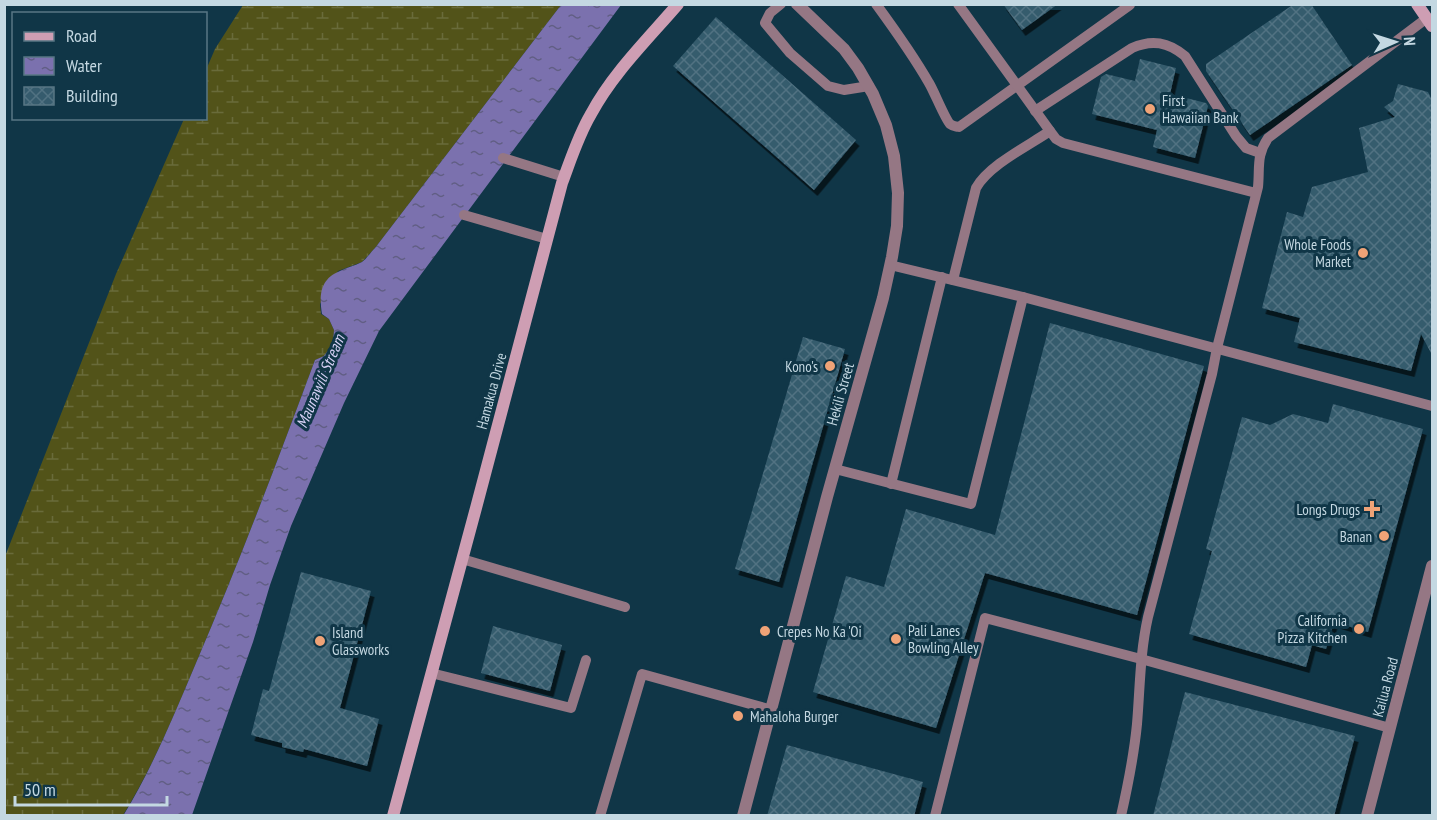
<svg xmlns="http://www.w3.org/2000/svg" width="1437" height="820" viewBox="0 0 1437 820" font-family="'PT Sans Narrow',sans-serif">
  <style>
    .wetland { fill: url(#wetland-marsh) }
    .water { fill: url(#water-ripples) }
    .building { fill: url(#building-cross-hatch); filter: url(#shadow) }
    .lines { fill: none; stroke-linecap: round; stroke-linejoin: round }
    .service { stroke: #957784; stroke-width: 10 }
    .minor { stroke: #957784; stroke-width: 12 }
    .tertiary { stroke: #957784; stroke-width: 12 }
    .secondary { stroke: #ce9eb3; stroke-width: 12 }
    .poi-dot { fill: #efa377; stroke: #103647; stroke-width: 2 }
    .labels { text-anchor: middle; dominant-baseline: central; stroke-width: 6; stroke-linejoin: round; paint-order: stroke }
    .poi-label { font-size: 15px; fill: #c4d8e2; stroke: #103647; text-anchor: start }
    .street-label { font-size: 15px; fill: #c4d8e2; stroke: #103647 }
    .water-label { font-size: 16px; font-style: italic; fill: #d5d0f4; stroke: #103647 }
  </style>
  <defs>
    <pattern id="wetland-marsh" width="20" height="14" patternUnits="userSpaceOnUse" patternTransform="scale(1.5)"><rect width="20" height="14" fill="#525319"/><path d="M1 5h8M5 5V1M11 12h8M15 12V8" fill="none" stroke="#696b3a"/></pattern>
    <pattern id="water-ripples" width="26" height="14" patternUnits="userSpaceOnUse" patternTransform="scale(1.5)"><rect width="26" height="14" fill="#7b71ae"/><path d="M2 4q2-2 4 0t4 0M15 11q2-2 4 0t4 0" fill="none" stroke="#615e84"/></pattern>
    <pattern id="building-cross-hatch" width="8" height="8" patternUnits="userSpaceOnUse" patternTransform="scale(1.5)"><rect width="8" height="8" fill="#355b6d"/><path d="M0 0l8 8M0 8l8-8" fill="none" stroke="#517282"/></pattern>
    <filter id="shadow"><feDropShadow dx="3.5" dy="6" stdDeviation="0" flood-color="#0009"/></filter>
  </defs>
  <rect width="100%" height="100%" fill="#103647"/>
  <!-- wetland -->
  <path class="wetland" d="M243,5H561L375,248L362,262L338,271L320,304L321,314L329,319L334,330L333,344L324,356L315,360C277,462 239,563 196,663C174,715 153,767 123,815H5L4,559L116,274L184,119L206,118V70L215,49Z"/>
  <!-- water -->
  <path class="water" d="M561,5H621L379,331L344,403L291,526L270,585L253,642L192,815L123,816C153,767 174,715 196,663C239,563 277,462 315,360L324,356L333,344L334,330L329,319L322,314C319,295 320,279 340,271C347,267 355,266 362,262C367,258 371,252 375,248Z"/>
  <!-- building -->
  <g class="building">
    <path d="M1003,4H1058L1022,30Z"/>
    <path d="M1294,4H1311L1352,65L1250,135L1206,71V64Z"/>
    <path d="M716,17L856,140L814,190L673,66Z"/>
    <path d="M1140,59L1176,68L1170,94L1206,103L1208,106L1195,158L1153,147L1157,130L1092,114L1101,77L1106,74L1135,81Z"/>
    <path d="M1398,84L1428,92L1432,100V355L1421,334L1411,371L1294,342L1300,318L1262,308L1287,212L1303,217L1312,187L1368,172L1359,128L1395,117L1384,107L1393,101Z"/>
    <path d="M1050,323L1204,366L1137,615L985,573L936,728L813,692L846,576L884,587L906,509L995,535Z"/>
    <path d="M803,337L845,349L779,582L735,569Z"/>
    <path d="M1333,404L1423,429L1368,632L1334,622L1326,649L1312,645L1306,667L1189,634L1212,551L1206,549L1242,417L1270,425L1293,414L1328,423Z"/>
    <path d="M301,572L371,591L340,708L379,719L367,766L304,749L303,752L282,747V743L251,735L263,689L269,691Z"/>
    <path d="M493,626L562,645L550,691L481,673Z"/>
    <path d="M1185,692L1355,736L1334,816H1153Z"/>
    <path d="M787,745L923,782L914,816H767Z"/>
  </g>
  <g class="lines">
    <!-- service -->
    <g class="service">
      <path d="M781,4L770,13L765,23L790,53L828,86L844,90L869,86"/>
      <path d="M876,4C895,30 913,55 929,83C934,91 945,119 950,124C954,127 955,126 959,127L1130,5"/>
      <path d="M1035,111L1132,48C1152,39 1168,42 1185,56L1236,136L1246,148L1260,153"/>
      <path d="M1050,131L1056,139L1063,143L1256,193"/>
      <path d="M503,158L564,177"/>
      <path d="M464,215L547,239"/>
      <path d="M890,265L1023,297L1432,406"/>
      <path d="M953,280L976,188C989,165 1028,146 1050,131L958,4"/>
      <path d="M835,469L971,504L1023,297"/>
      <path d="M891,484L942,277"/>
      <path d="M462,559L625,607"/>
      <path d="M431,673L571,708L586,660"/>
      <path d="M600,816L642,674L772,710"/>
      <path d="M935,816L985,618L1141,659L1390,728"/>
      <path d="M1121,816C1128,785 1134,755 1137,724C1140,688 1140,652 1148,617L1212,374L1217,348L1258,187C1260,167 1256,156 1268,138L1427,18"/>
    </g>
    <!-- minor -->
    <path class="minor" d="M743,816L827,497L883,298L892,257L897,226L898,193L894,156L886,125L873,94L858,68L844,49L797,4"/>
    <!-- tertiary -->
    <path class="tertiary" d="M1367,816L1432,566"/>
    <!-- secondary -->
    <g class="secondary">
      <path d="M1417,4L1432,26"/>
      <path d="M393,816L476,508L562,183C571,159 578,136 591,114C613,73 648,39 678,4"/>
    </g>
  </g>
  <!-- markers -->
  <g class="poi-dot">
    <circle cx="1150" cy="109" r="6"/>
    <circle cx="1363" cy="253" r="6"/>
    <circle cx="830" cy="366" r="6"/>
    <path d="M1369 500h6v6h6v6h-6v6h-6v-6h-6v-6h6z"/>
    <circle cx="1384" cy="536" r="6"/>
    <circle cx="1359" cy="629" r="6"/>
    <circle cx="765" cy="631" r="6"/>
    <circle cx="896" cy="639" r="6"/>
    <circle cx="320" cy="641" r="6"/>
    <circle cx="738" cy="716" r="6"/>
  </g>
  <g class="labels">
    <!-- poi labels -->
    <g class="poi-label">
      <text x="1162" y="100">First<tspan x="1162" dy="17">Hawaiian Bank</tspan></text>
      <text x="1351" y="244" text-anchor="end">Whole Foods<tspan x="1351" dy="17">Market</tspan></text>
      <text x="818" y="366" text-anchor="end">Kono's</text>
      <text x="1360" y="509" text-anchor="end">Longs Drugs</text>
      <text x="1372" y="536" text-anchor="end">Banan</text>
      <text x="1347" y="620" text-anchor="end">California<tspan x="1347" dy="17">Pizza Kitchen</tspan></text>
      <text x="908" y="630">Pali Lanes<tspan x="908" dy="17">Bowling Alley</tspan></text>
      <text x="777" y="631">Crepes No Ka 'Oi</text>
      <text x="332" y="632">Island<tspan x="332" dy="17">Glassworks</tspan></text>
      <text x="750" y="716">Mahaloha Burger</text>
    </g>
    <!-- street labels -->
    <g class="street-label">
      <text transform="translate(491 391) rotate(-75)">Hamakua Drive</text>
      <text transform="translate(840 394) rotate(-74)">Hekili Street</text>
      <text transform="translate(1385 687) rotate(-75)">Kailua Road</text>
    </g>
    <!-- water labels -->
    <g class="water-label">
      <text transform="translate(320 381) rotate(-67)">Maunawili Stream</text>
    </g>
  </g>
  <!-- border -->
  <rect width="1437" height="820" fill="none" stroke="#c4d8e2" stroke-width="12"/>
  <!-- legend -->
  <rect x="12" y="12" width="195" height="108" fill="#103647" stroke="#587785" stroke-width="1.5"/>
  <rect x="24" y="32" width="30" height="9" fill="#ce9eb3" stroke="#587785" stroke-width="1.5"/>
  <text x="66" y="42" font-size="18" fill="#c4d8e2">Road</text>
  <rect x="24" y="57" width="30" height="18" fill="url(#water-ripples)" stroke="#587785" stroke-width="1.5"/>
  <text x="66" y="72" font-size="18" fill="#c4d8e2">Water</text>
  <rect x="24" y="87" width="30" height="18" fill="url(#building-cross-hatch)" stroke="#587785" stroke-width="1.5"/>
  <text x="66" y="102" font-size="18" fill="#c4d8e2">Building</text>
  <!-- north arrow -->
  <g transform="translate(1395 42) rotate(87)" stroke="#103647" stroke-width="4.5" paint-order="stroke">
  <path d="M0-4.5L10 22L0 15L-10 22Z" fill="#c4d8e2"/>
  <text y="-9" font-size="16" font-weight="bold" text-anchor="middle" fill="#c4d8e2">N</text>
  </g>
  <!-- scale -->
  <path d="M15 796v9h152v-9" fill="none" stroke="#c4d8e2" stroke-width="3"/>
  <text x="24" y="796" font-size="18" fill="#c4d8e2" stroke="#103647" stroke-width="4.5" paint-order="stroke">50 m</text>
</svg>
